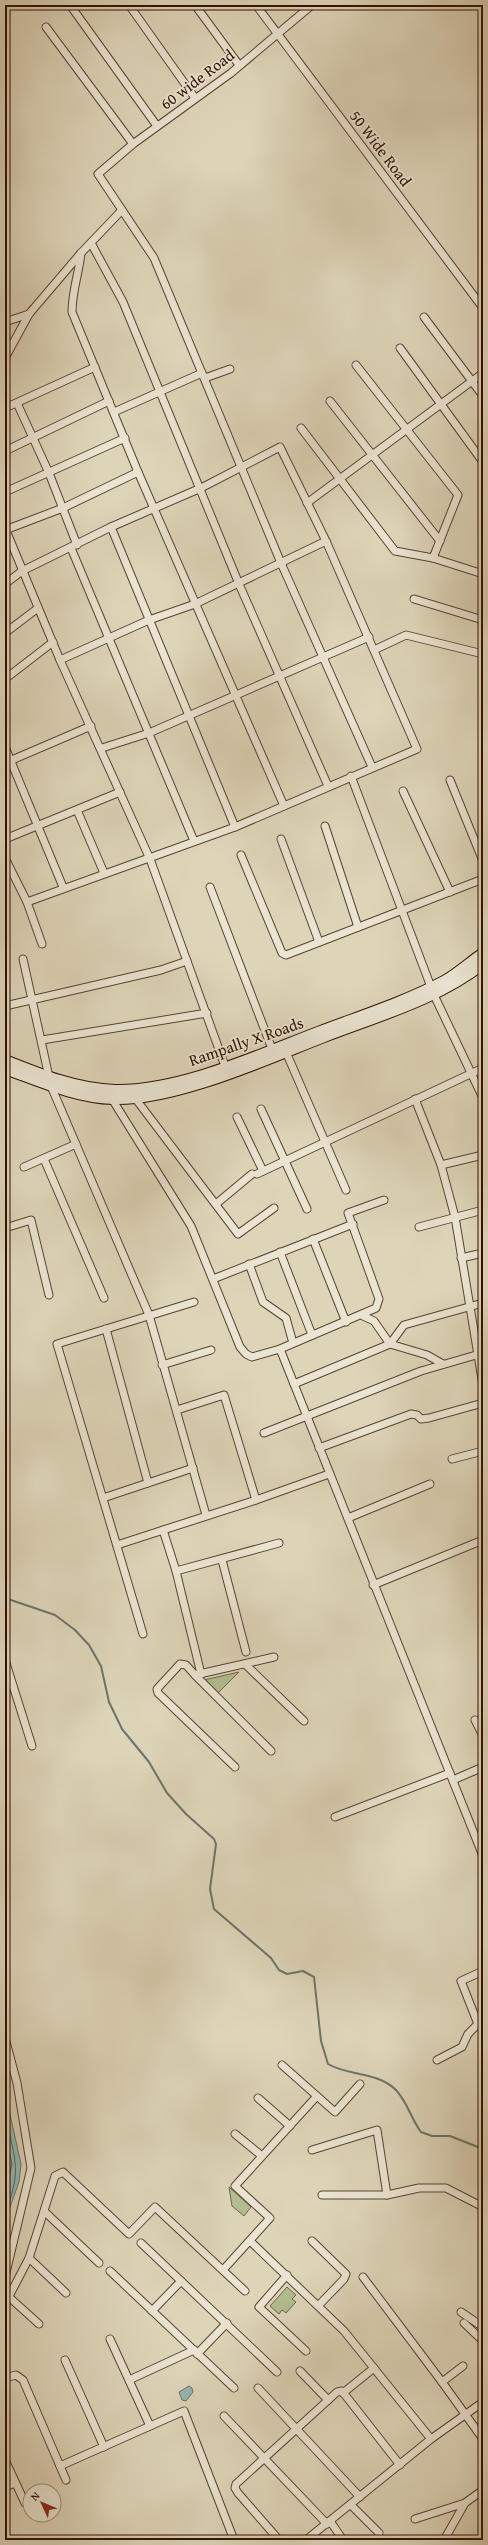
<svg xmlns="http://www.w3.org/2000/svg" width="488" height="2545" viewBox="0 0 488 2545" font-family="'Gentium Book Plus',serif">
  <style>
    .green { fill: #b2bd8f; stroke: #706749 }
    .water { fill: #93b8b2; stroke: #6b756c }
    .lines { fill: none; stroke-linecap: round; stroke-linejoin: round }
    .shore { stroke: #60645a; stroke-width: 1 }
    .stream { stroke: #6b756c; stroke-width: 2 }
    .street-casing { stroke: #5a4230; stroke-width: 9 }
    .secondary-casing { stroke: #2e1103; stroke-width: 12 }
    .street { stroke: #eae4d2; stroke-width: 7 }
    .secondary { stroke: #eae4d2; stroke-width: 10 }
    .labels { text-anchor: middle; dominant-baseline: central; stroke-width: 3.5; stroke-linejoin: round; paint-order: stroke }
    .street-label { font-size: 16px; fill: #2e1103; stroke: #eae4d2 }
  </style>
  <rect width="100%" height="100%" fill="#ded5b9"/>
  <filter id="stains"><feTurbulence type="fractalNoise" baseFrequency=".005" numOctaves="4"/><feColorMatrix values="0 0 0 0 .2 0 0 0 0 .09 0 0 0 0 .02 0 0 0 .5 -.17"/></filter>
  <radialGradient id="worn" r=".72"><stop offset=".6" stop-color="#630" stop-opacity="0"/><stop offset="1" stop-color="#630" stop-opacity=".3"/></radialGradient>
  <!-- green -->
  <g class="green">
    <path d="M239,1672L218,1693L204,1680Z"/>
    <path d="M229,2187L251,2207L244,2216L232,2206Z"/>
    <path d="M287,2287L296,2295L292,2299L296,2302L286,2313L282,2310L279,2314L270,2306Z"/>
  </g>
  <!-- water -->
  <g class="water">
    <path d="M5,2092L21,2164L19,2182L5,2221Z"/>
    <path d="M189,2386L192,2388L193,2392L186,2401L182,2400L179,2392Z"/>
  </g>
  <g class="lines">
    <!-- shore -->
    <g class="shore">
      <path d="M5,2114C13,2155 24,2169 5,2211"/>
      <path d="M5,2135L12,2164L5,2196"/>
    </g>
    <!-- stream -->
    <path class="stream" d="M5,1598L55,1615L75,1630L89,1645L101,1666L109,1702L122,1729L149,1762L167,1793L186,1814L214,1839L216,1844L210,1889L214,1909L271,1958L279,1970L287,1974L303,1971L314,1977L321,2041L328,2064C348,2076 376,2071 396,2090C408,2103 411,2119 421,2132L432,2136H450L483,2149"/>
    <defs>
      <g id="street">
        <path d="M70,5L157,126"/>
        <path d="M129,5L195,98"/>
        <path d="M195,5L239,65"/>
        <path d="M256,5L483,308"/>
        <path d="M312,5L231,73L133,144L98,174L154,258L281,563L372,767"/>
        <path d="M46,27L133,144"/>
        <path d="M91,243L123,302L239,584L328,786"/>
        <path d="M81,253C79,273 72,291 72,312L138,472L284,806"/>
        <path d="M424,317L483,396"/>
        <path d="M5,322L29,314"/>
        <path d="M400,348L483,462"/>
        <path d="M5,358L29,314L81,253L122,210"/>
        <path d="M356,365L458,495L433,558"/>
        <path d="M205,378L230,369"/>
        <path d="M330,401L440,541"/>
        <path d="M17,403L49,473L77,545"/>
        <path d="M5,408L95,367"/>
        <path d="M114,412L202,373"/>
        <path d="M301,428L395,551L433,558L483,574"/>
        <path d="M5,451L109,401"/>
        <path d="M5,492L125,438"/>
        <path d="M307,503L483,373"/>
        <path d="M111,527L235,827"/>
        <path d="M5,528L60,660L150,859L225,1066"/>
        <path d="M5,530L63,508L138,472"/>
        <path d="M71,548L194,841"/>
        <path d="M5,584L22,571L111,527L201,488L280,447L326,541L417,749L235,827L27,902L42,944"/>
        <path d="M414,599L483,620"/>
        <path d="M5,633L38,608"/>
        <path d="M374,650L406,635L483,654"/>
        <path d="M60,660L149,620L195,604L326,541"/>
        <path d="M5,679L53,642"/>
        <path d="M5,747L63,887"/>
        <path d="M102,748L149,733L369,637"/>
        <path d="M5,763L91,726"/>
        <path d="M351,776L431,987"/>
        <path d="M450,780L483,861"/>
        <path d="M403,791L450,892"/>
        <path d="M77,810L104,873"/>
        <path d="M325,826L358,927"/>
        <path d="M5,839L120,792"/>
        <path d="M281,839L319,942"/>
        <path d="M241,855L282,953L286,955L483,879"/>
        <path d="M5,858L27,902"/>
        <path d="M210,887L272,1049"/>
        <path d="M23,959L51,1086L149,1315L206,1515"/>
        <path d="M434,995L483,1098"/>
        <path d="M5,1006L161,970L187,961"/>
        <path d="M42,1040L207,1013"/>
        <path d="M286,1052L346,1190"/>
        <path d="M135,1098L238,1234L274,1208"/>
        <path d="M112,1099L191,1226L240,1347L246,1354L252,1357L280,1349L483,1856"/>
        <path d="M415,1099L441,1165L455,1217L483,1385"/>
        <path d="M261,1109L307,1209"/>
        <path d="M237,1117L263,1171"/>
        <path d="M44,1159L104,1298"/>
        <path d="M441,1165L483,1155"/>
        <path d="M24,1167L76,1144"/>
        <path d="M257,1174L483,1068"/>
        <path d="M216,1204L252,1174"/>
        <path d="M419,1227L483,1210"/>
        <path d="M5,1228L31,1220L49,1295"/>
        <path d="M313,1239L346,1322"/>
        <path d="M280,1252L312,1335"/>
        <path d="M461,1258L483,1253"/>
        <path d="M249,1264L263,1302L286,1318L293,1343"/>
        <path d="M213,1279L353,1224"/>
        <path d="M363,1316L374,1321L390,1344L427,1355L443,1364"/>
        <path d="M106,1329L148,1483"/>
        <path d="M280,1349L376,1308L379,1299L348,1213L384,1200"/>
        <path d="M162,1365L211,1350"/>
        <path d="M294,1384L390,1344L404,1325L483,1303"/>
        <path d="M177,1410L224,1395L256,1500"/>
        <path d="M264,1433L421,1371L483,1353"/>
        <path d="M319,1448L411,1414L417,1415L421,1419L429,1418L483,1403"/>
        <path d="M452,1459L483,1451"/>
        <path d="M103,1498L193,1468"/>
        <path d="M348,1518L430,1484"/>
        <path d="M163,1530L176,1571L201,1674"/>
        <path d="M117,1545L256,1500L329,1474"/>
        <path d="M222,1560L246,1652"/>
        <path d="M176,1571L279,1543"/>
        <path d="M373,1585L483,1540"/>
        <path d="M143,1634L57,1344L194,1302"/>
        <path d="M5,1660L32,1746"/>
        <path d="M246,1665L304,1721"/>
        <path d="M195,1675L271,1751"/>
        <path d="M475,1720L483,1736"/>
        <path d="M235,1767L158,1693L157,1689L180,1664L186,1665L195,1675L274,1657"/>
        <path d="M453,1780L483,1767"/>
        <path d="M335,1817L450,1773"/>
        <path d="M5,2038L17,2083L31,2168L5,2277"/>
        <path d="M437,2060L462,2047L468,2034L478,2024L461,1981L483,1971"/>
        <path d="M282,2065L335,2112L360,2084"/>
        <path d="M258,2098L290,2126"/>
        <path d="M235,2134L262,2156"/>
        <path d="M312,2150L377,2130L387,2195"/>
        <path d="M322,2195H387L419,2188H446L483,2207"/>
        <path d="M45,2212L99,2263"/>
        <path d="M250,2241L344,2331L431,2439"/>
        <path d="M312,2241L346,2274L344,2279L319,2305"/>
        <path d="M141,2243L277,2372"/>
        <path d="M29,2258L66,2293"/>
        <path d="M223,2270L270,2218L235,2186L317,2096"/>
        <path d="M110,2271L234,2388"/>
        <path d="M287,2275L259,2307L306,2351"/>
        <path d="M363,2277L442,2382"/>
        <path d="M9,2297L39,2324"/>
        <path d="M5,2304L29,2258L55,2176L63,2172L129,2234L155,2207L245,2291"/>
        <path d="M152,2311L181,2281"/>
        <path d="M461,2312L483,2327"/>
        <path d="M464,2323L483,2341"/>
        <path d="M110,2339L150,2426"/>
        <path d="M197,2354L227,2323"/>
        <path d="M65,2360L104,2447"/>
        <path d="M463,2366L442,2382L483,2439"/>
        <path d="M300,2371L328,2400"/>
        <path d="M5,2378L16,2375L23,2380L66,2480"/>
        <path d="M129,2380L194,2350"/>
        <path d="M258,2388L360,2497"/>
        <path d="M343,2393L374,2368"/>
        <path d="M224,2416L327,2524"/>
        <path d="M5,2460L25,2503"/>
        <path d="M60,2466L184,2411L234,2540"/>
        <path d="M5,2487L15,2483"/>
        <path d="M351,2505L379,2533"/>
        <path d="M415,2519L465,2503"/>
        <path d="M330,2521L343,2540"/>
        <path d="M279,2540L238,2493L235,2488L236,2484L337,2392L342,2391L400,2465"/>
        <path d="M306,2540L431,2439L483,2402"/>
        <path d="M444,2540L465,2503L483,2490"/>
      </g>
      <g id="secondary">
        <path d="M5,1060C40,1074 77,1089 115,1090C180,1091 258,1055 318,1032C360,1016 404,1002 444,981C457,974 470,962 483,953"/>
        <path d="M5,1069C39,1081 76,1098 113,1099C175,1101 265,1060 324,1037C378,1016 437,1000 483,964"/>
      </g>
    </defs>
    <!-- street casing -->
    <use href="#street" class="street-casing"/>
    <!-- secondary casing -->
    <use href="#secondary" class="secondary-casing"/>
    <!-- street -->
    <use href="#street" class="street"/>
    <!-- secondary -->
    <use href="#secondary" class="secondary"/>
  </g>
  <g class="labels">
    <!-- street labels -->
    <g class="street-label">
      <text transform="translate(197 79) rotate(-37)">60 wide Road</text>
      <text transform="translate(381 148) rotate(53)">50 Wide Road</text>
      <text transform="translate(246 1041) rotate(-19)">Rampally X Roads</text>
    </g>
  </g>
  <!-- margin -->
  <rect width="488" height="2545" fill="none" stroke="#ded5b9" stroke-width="20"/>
  <rect x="6" y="6" width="476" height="2533" fill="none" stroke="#2e1103" stroke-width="2"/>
  <rect x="10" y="10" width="468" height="2525" fill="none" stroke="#2e1103"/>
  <!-- north arrow -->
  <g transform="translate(42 2503) rotate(314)"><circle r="19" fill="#eae4d2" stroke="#9f907f"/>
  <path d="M0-3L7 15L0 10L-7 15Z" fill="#8f2418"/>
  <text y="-6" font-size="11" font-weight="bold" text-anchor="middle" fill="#2e1103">N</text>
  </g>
  <rect width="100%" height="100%" filter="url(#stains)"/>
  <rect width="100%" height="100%" fill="url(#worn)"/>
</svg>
